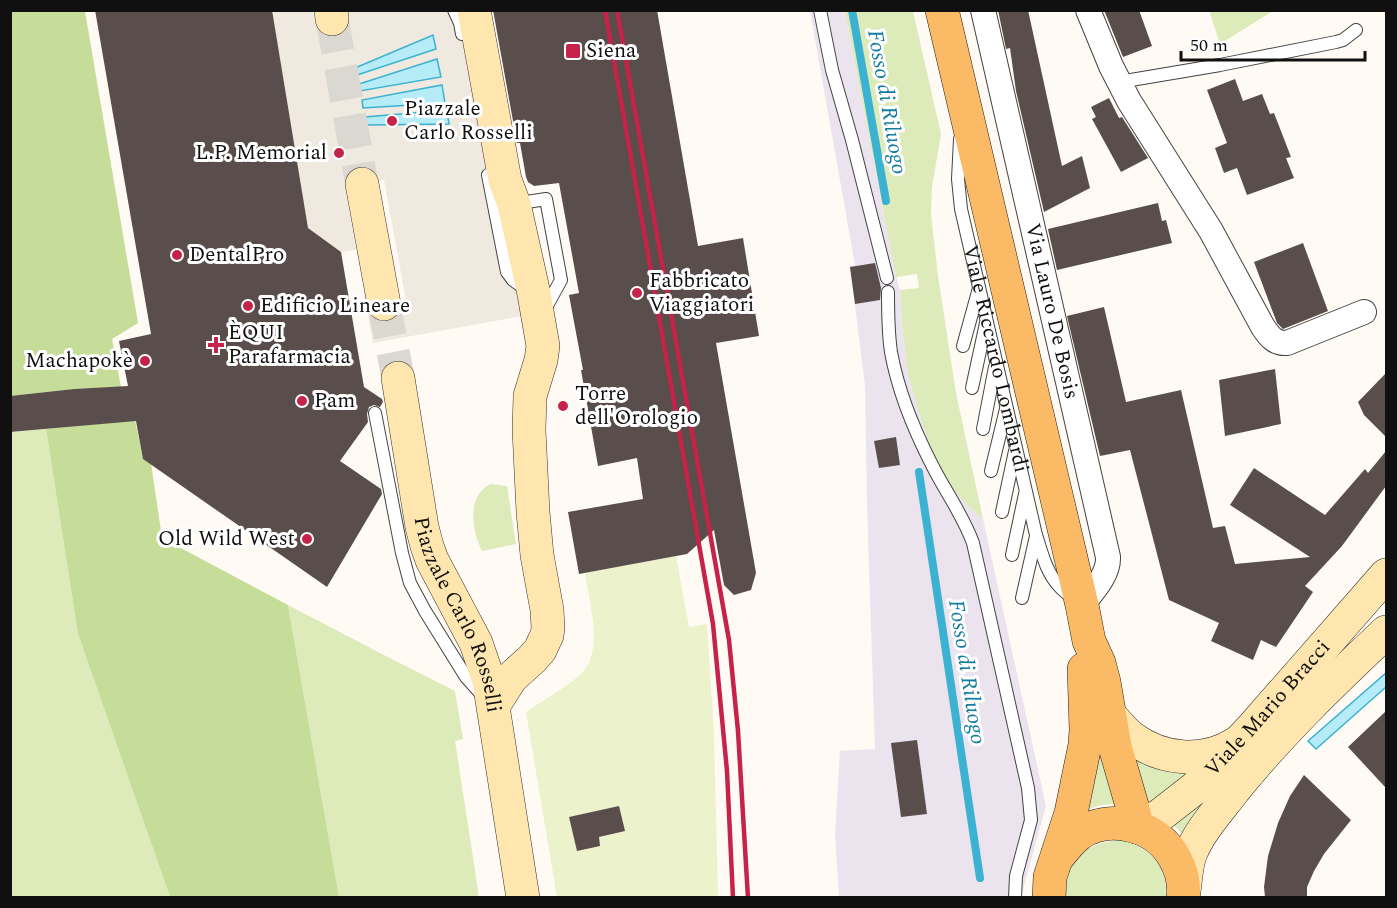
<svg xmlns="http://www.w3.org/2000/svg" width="1397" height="908" viewBox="0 0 1397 908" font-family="Spectral,serif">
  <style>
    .industrial { fill: #ebe4ee }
    .green { fill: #ddebba }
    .forest { fill: #c5dd99 }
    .pitch { fill: #ecf2cc }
    .plaza { fill: #f0e9e0 }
    .water { fill: #b6ecf8; stroke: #3bb2d1; stroke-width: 1.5 }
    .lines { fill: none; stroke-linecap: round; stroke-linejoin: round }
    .stream { stroke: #3bb2d1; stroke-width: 8 }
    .building { fill: #594e4c }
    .secondary-tunnel { stroke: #dbd7d1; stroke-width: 33; stroke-dasharray: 33 16; stroke-linecap: butt }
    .lane-casing { stroke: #434343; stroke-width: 14 }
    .street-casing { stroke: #434343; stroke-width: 26 }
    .secondary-casing { stroke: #323232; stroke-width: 34 }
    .primary-casing { stroke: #212121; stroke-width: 34 }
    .lane { stroke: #fff; stroke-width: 12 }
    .street { stroke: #fff; stroke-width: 24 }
    .secondary { stroke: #ffe6ae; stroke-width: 33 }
    .primary { stroke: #fbba66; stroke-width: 33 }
    .rail { stroke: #c5234a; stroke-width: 4.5 }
    .poi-dot { fill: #c5234a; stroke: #fff; stroke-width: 2 }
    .labels { text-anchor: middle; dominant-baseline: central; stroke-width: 6; stroke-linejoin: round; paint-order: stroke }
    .poi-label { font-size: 21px; fill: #101010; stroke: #fff; text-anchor: start }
    .street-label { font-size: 21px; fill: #101010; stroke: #fff }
    .water-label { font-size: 22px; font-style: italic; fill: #147d9f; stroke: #fff }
  </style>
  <rect width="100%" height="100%" fill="#fffaf3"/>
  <!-- industrial -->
  <path class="industrial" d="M810,11H845L896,276L900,290L903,335L908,374L918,410L932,452L966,504L983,519L1046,806L1021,897H839L835,835L840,751L875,749L867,506L865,386L850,266L855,265Z"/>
  <!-- green -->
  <g class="green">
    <path d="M1209,10H1273V11L1220,44Z"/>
    <path d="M845,11H913L941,134L932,187L931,214L938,276L956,393L983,519L966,504L952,487L932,452L918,410L908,374L903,335L900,290L919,288L917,274L896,277Z"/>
    <path d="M46,429L78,634L170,897L14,898L11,894V432Z"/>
    <path d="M490,484L507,486L516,544L482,551C472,531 466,497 490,484Z"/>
    <path d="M288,605L382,654L455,691L463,739L455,741L479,897H339Z"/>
    <path d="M1098,737L1121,804L1100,805L1082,812Z"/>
    <path d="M1126,745L1204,767L1152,803L1148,802Z"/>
    <path d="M1225,782L1184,838L1178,829L1168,822Z"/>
    <path d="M1121,840C1152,849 1167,864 1166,898L1066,897C1064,860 1086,842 1121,840Z"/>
  </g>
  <!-- forest -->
  <g class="forest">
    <path d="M11,11H85L138,323L112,339L121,387L74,389L11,396Z"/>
    <path d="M135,420L143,458L151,463L162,538L288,605L339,897H170L78,634L46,429Z"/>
  </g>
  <!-- pitch -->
  <path class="pitch" d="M676,556L689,627L707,624L714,734L718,897H557L526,712C540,702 578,681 586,668C602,644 589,601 585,573Z"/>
  <!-- plaza -->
  <path class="plaza" d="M272,11H313L315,22L345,17V11H474L528,315L373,343L364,292L384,304L406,301L384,180L345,187L356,250L341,252L308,228Z"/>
  <!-- water -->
  <g class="water">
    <path d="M433,35L436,49L357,75L355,68Z"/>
    <path d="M437,59L441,77L360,91L359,84Z"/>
    <path d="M442,85L445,103L363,108L362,100Z"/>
    <path d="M447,110L449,124L366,125L365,117Z"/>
    <path d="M1386,673V687L1316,749L1308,741Z"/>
  </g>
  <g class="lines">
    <!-- stream -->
    <g class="stream">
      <path d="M852,10L886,201"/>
      <path d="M919,472L980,878"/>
    </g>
  </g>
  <!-- building -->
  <g class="building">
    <path d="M95,10H272L308,228L341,252L364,387L382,399L383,402L380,407L374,405L369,407L367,414L368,422L340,461L381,489L382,494L327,587L143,459L136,421L10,432V396L74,389L128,386L119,341L151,334Z"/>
    <path d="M493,10H657L698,246L743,238L759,336L716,343L756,573L751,590L734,595L724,585L714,530L687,554L579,574L568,512L643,499L637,458L598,466L581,370H583L569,295L579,293L559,183L534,186L528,182L526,177L520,143H517Z"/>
    <path d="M998,10H1028L1062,166L1082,156L1090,188L1044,212L1016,91L1010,48L1006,49Z"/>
    <path d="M1104,10H1139L1152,46L1123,57Z"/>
    <path d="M1235,79L1243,101L1262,94L1270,114L1274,113L1291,157L1286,158L1294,178L1247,195L1237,168L1224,173L1215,148L1227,143L1207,90Z"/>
    <path d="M1109,98L1119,118L1122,117L1148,158L1121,172L1092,119L1096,117L1091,107Z"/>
    <path d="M1158,203L1162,221L1166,220L1172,243L1057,270L1048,229Z"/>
    <path d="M1303,243L1328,311L1283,329L1277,323L1254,262Z"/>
    <path d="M875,263L881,288L880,300L855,304L850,267Z"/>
    <path d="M1104,307L1126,402L1181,390L1213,528L1225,526L1235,564L1310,557L1230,505L1254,468L1325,515L1365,469L1368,473L1386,451V486L1342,546L1305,586L1313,592L1276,647L1261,640L1253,660L1211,641L1219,623L1169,600L1130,450L1100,456L1067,316Z"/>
    <path d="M1275,369L1281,424L1225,436L1219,380Z"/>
    <path d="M1386,373V437L1364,415L1358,402Z"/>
    <path d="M896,437L900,465L879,468L874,441Z"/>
    <path d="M1386,711V788L1348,747Z"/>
    <path d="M917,740L927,814L901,817L891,743Z"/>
    <path d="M1304,775L1351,820L1324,854L1314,871L1307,887V897H1265L1264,887L1268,856L1278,823L1290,796Z"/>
    <path d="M619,806L625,831L599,837L600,846L577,851L569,817Z"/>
  </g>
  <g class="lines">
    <!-- secondary-tunnel -->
    <g class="secondary-tunnel">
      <path d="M332,19L362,184"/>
      <path d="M384,304L398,378"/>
    </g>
    <defs>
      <g id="lane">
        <path d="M454,10L460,23L462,34"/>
        <path d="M820,10L832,70L852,140L887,278"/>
        <path d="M1119,82L1220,65L1336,42L1343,40L1356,30"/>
        <path id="s1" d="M960,139L958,179L961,209L1036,535C1042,553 1046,572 1059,586C1063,591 1069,595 1074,599"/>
        <path d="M488,175L507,272L513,280L527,290"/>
        <path d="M514,204L546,199L561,280L544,311"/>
        <path d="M888,292C888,312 888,332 891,352C898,391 914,430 932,465C945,491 963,515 973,543L1028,788L1031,820L1016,876L1015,898"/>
        <path d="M963,346L979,288"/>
        <path d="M972,388L986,323"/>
        <path d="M375,413L402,553L410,583L425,611L466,677L484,697"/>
        <path d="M983,429L995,367"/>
        <path d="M991,471L1006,409"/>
        <path d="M1002,512L1015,451"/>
        <path d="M1012,555L1025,494"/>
        <path d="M1022,598L1036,536"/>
      </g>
      <g id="street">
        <path id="s2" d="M983,10L1108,557C1109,575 1092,592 1082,605"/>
        <path d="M1088,10L1111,66L1129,101L1211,231L1263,327C1269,336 1275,344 1287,343L1364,312"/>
      </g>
      <g id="secondary">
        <path d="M331,10L332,19"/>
        <path d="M474,10L505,180L514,204L534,294L543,346L541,360L530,396L529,430L533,512L537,555L547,610L548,628L547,635L540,650L532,659L511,678L494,705"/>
        <path d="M362,184L384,304"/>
        <path id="s3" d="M398,378L422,527L427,546L432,560L476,643L489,681L523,898"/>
        <path d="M1109,714C1116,722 1123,731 1132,738C1162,760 1203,764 1235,744"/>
        <path id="s4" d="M1137,827L1159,816L1195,788L1252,728L1386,575"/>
        <path d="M1184,891C1186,879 1186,866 1190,855C1199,831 1219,810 1234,790C1280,733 1333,682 1386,632"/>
      </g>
      <g id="primary">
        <path d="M942,10L1082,605L1089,641L1099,663L1104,682L1115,747L1133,809L1137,827"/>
        <path d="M1057,858C1064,849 1070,841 1079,834C1110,813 1156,825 1174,857C1181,869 1185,883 1183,898"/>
        <path d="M1049,898L1050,877L1071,813L1085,745L1086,730L1084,669"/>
      </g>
    </defs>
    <!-- lane casing -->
    <use href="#lane" class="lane-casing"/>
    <!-- street casing -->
    <use href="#street" class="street-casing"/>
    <!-- secondary casing -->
    <use href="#secondary" class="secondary-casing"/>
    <!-- primary casing -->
    <use href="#primary" class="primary-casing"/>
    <!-- lane -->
    <use href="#lane" class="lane"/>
    <!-- street -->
    <use href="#street" class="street"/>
    <!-- secondary -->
    <use href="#secondary" class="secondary"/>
    <!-- primary -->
    <use href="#primary" class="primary"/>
    <!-- rail -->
    <g class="rail">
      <path d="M605,10L713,624L727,771L733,898"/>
      <path d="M617,10L729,640L738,731L748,898"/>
    </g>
  </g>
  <!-- markers -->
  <g class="poi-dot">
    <rect x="565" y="43" width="16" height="16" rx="3"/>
    <circle cx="392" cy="121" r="6"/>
    <circle cx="339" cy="153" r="6"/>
    <circle cx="177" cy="255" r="6"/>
    <circle cx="637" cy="293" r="6"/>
    <circle cx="248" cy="306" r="6"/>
    <path d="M213 336h6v6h6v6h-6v6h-6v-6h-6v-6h6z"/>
    <circle cx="145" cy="361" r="6"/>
    <circle cx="302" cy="401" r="6"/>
    <circle cx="563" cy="406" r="6"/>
    <circle cx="307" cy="539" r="6"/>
  </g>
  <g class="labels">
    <!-- poi labels -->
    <g class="poi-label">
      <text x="586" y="51">Siena</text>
      <text x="404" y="109">Piazzale<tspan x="404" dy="24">Carlo Rosselli</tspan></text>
      <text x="327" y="153" text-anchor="end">L.P. Memorial</text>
      <text x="189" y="255">DentalPro</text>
      <text x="649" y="281">Fabbricato<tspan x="649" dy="24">Viaggiatori</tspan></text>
      <text x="260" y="306">Edificio Lineare</text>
      <text x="228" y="333">ÈQUI<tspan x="228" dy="24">Parafarmacia</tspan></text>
      <text x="133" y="361" text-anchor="end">Machapokè</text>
      <text x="575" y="394">Torre<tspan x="575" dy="24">dell'Orologio</tspan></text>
      <text x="314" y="401">Pam</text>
      <text x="295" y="539" text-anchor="end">Old Wild West</text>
    </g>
    <!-- street labels -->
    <g class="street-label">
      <text stroke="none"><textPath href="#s2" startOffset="309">Via Lauro De Bosis</textPath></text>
      <text stroke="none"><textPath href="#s1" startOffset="224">Viale Riccardo Lombardi</textPath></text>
      <text stroke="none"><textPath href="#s3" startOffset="246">Piazzale Carlo Rosselli</textPath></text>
      <text stroke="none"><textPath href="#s4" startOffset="178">Viale Mario Bracci</textPath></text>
    </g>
    <!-- water labels -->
    <g class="water-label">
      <text transform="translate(887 102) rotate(80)">Fosso di Riluogo</text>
      <text transform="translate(967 672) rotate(81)">Fosso di Riluogo</text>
    </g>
  </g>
  <!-- border -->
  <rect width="1397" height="908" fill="none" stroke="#101010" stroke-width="24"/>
  <!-- scale -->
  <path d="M1181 51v9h184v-9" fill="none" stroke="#101010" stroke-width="3"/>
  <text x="1190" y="51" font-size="18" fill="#101010" stroke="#ffffff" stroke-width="4.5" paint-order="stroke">50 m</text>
</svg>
